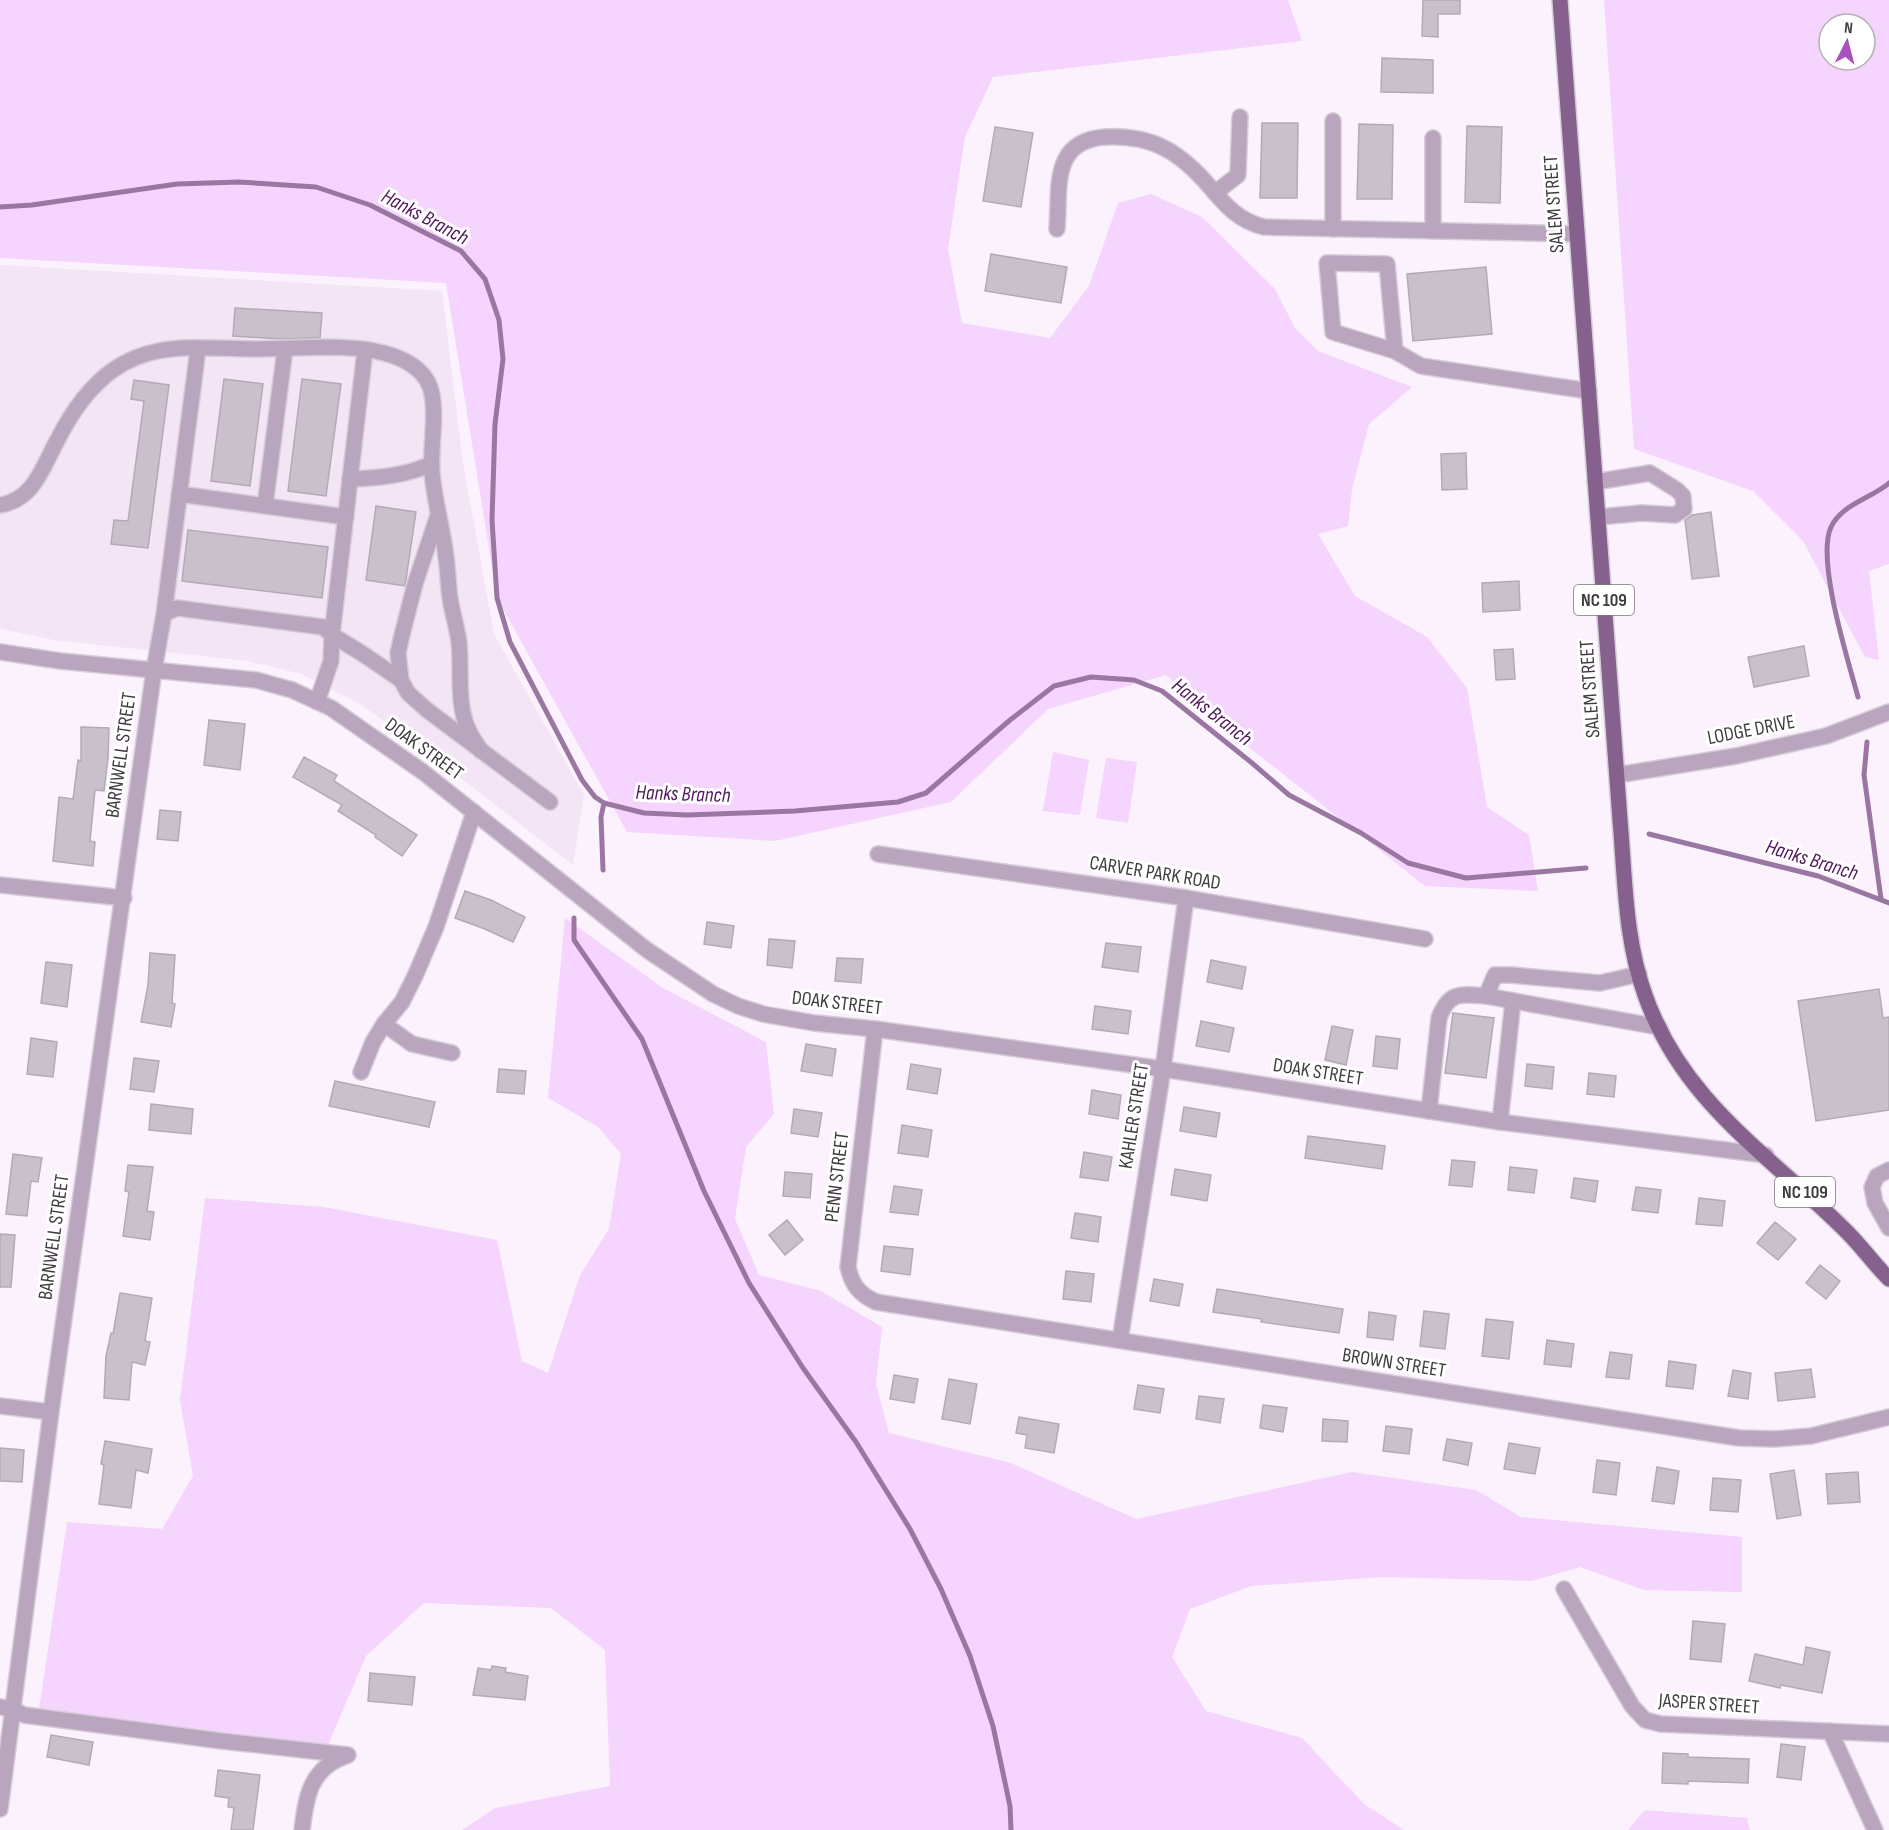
<svg xmlns="http://www.w3.org/2000/svg" width="1889" height="1830" viewBox="0 0 1889 1830" font-family="'Sofia Sans Condensed',sans-serif">
  <style>
    .built { fill: #f3e5f6 }
    .green { fill: #f5d4fd; fill-rule: evenodd }
    .lines { fill: none; stroke-linecap: round; stroke-linejoin: round }
    .stream { stroke: #9977a1; stroke-width: 5 }
    .building { fill: #c9c0cb; stroke: #b3aab5; stroke-width: 1.5 }
    .minor-casing { stroke: #d5cdd8; stroke-width: 18 }
    .major-casing { stroke: #d5cdd8; stroke-width: 18 }
    .minor { stroke: #baa5be; stroke-width: 15 }
    .major { stroke: #86618e; stroke-width: 15 }
    .labels { text-anchor: middle; dominant-baseline: central; stroke-width: 6; stroke-linejoin: round; paint-order: stroke }
    .shield { fill: #fff; stroke: #797679; stroke-width: 1.5 }
    .shield-label { font-size: 18px; font-weight: bold; fill: #3f3b40 }
    .street-label { font-size: 20px; fill: #3f3b40; stroke: #fff }
    .water-label { font-size: 21px; font-style: italic; fill: #51185d; stroke: #fff }
  </style>
  <rect width="100%" height="100%" fill="#fbf2fe"/>
  <!-- built -->
  <path class="built" d="M0,265L442,291L463,463L494,634L584,795L573,865L409,738L358,703L301,674L248,661L54,640L0,629Z"/>
  <!-- green -->
  <g class="green">
    <path d="M0,0H1288L1302,41L993,77L965,137L948,249L962,323L1050,338L1089,286L1118,203L1151,194L1202,217L1275,289L1295,328L1318,351L1412,387L1369,424L1352,489L1348,526L1318,534L1355,596L1427,637L1467,688L1487,807L1529,835L1538,891L1425,886L1222,726L1166,675L1048,709L951,802L775,841L627,832L497,598L446,283L0,258Z"/>
    <path d="M1604,0H1889V564L1869,571L1879,660L1865,657L1803,541L1753,491L1634,449ZM1829,24H1865V60H1829Z"/>
    <path d="M1053,752L1089,760L1080,815L1043,811Z"/>
    <path d="M1106,758L1137,762L1128,823L1096,818Z"/>
    <path d="M565,918L663,988L766,1042L774,1114L746,1147L735,1219L759,1275L821,1291L882,1327L876,1384L889,1433L1011,1463L1136,1519L1352,1472L1476,1490L1521,1517L1742,1537V1592L1644,1590L1580,1567L1532,1581L1383,1577L1251,1586L1190,1609L1172,1657L1206,1711L1302,1738L1364,1804L1404,1830H462L495,1808L610,1786L605,1650L551,1608L424,1603L366,1656L328,1745L39,1709L67,1522L162,1529L193,1476L180,1400L205,1198L324,1207L497,1240L522,1361L548,1373L580,1275L609,1229L621,1154L598,1127L548,1098Z"/>
    <path d="M1645,1810L1747,1818L1750,1830H1628Z"/>
  </g>
  <g class="lines">
    <!-- stream -->
    <g class="stream">
      <path d="M0,207L32,205L177,184L239,182L316,187L370,205L461,251L485,279L499,320L503,359L495,424L492,520L497,598L510,642L582,780L595,797L604,803L644,813L687,815L795,811L898,802L926,793L1010,720L1054,686L1091,677L1134,680L1162,691L1252,763L1289,795L1361,833L1408,863L1466,878L1586,868"/>
      <path d="M1858,697C1848,660 1816,560 1831,527C1842,504 1872,498 1889,483"/>
      <path d="M1867,742L1864,775L1881,899"/>
      <path d="M1649,834L1818,876L1889,903"/>
      <path d="M603,870L601,817L604,803"/>
      <path d="M574,918V940L642,1039L704,1191L749,1283L803,1368L856,1442L910,1529L941,1589L970,1656L993,1726L1010,1806L1011,1830"/>
    </g>
  </g>
  <!-- building -->
  <g class="building">
    <path d="M1423,0H1460V14H1438V37L1422,36Z"/>
    <path d="M1382,58L1433,60V93L1381,92Z"/>
    <path d="M1262,123H1298L1297,198H1260Z"/>
    <path d="M1359,124L1393,125L1392,199H1357Z"/>
    <path d="M1467,126L1502,127L1500,203L1465,202Z"/>
    <path d="M995,127L1033,133L1021,207L983,201Z"/>
    <path d="M991,254L1067,267L1061,303L985,291Z"/>
    <path d="M1486,267L1492,334L1413,341L1407,274Z"/>
    <path d="M235,308L322,313L320,338L282,339L233,336Z"/>
    <path d="M224,379L263,384L250,486L211,481Z"/>
    <path d="M302,379L341,384L326,496L288,491Z"/>
    <path d="M134,380L169,385L148,548L111,544L114,520L128,521L144,401L131,399Z"/>
    <path d="M1466,453L1467,489L1442,490L1441,454Z"/>
    <path d="M376,506L416,512L405,586L366,580Z"/>
    <path d="M1711,512L1719,576L1692,579L1685,520L1692,515Z"/>
    <path d="M188,530L328,547L322,598L182,581Z"/>
    <path d="M1519,581L1520,610L1483,612L1482,583Z"/>
    <path d="M1804,646L1809,676L1754,687L1748,657Z"/>
    <path d="M1513,649L1515,679L1496,680L1494,650Z"/>
    <path d="M209,720L245,724L240,770L204,765Z"/>
    <path d="M81,727L109,728L108,758L104,791L95,790L90,841L95,842L93,866L53,861L59,797L73,799L78,760L81,761Z"/>
    <path d="M304,757L337,775L334,781L417,835L402,856L375,837L376,835L338,811L342,805L293,777Z"/>
    <path d="M160,810L181,812L178,841L157,839Z"/>
    <path d="M465,891L491,900L525,917L513,942L485,929L455,918Z"/>
    <path d="M707,922L734,926L731,948L704,944Z"/>
    <path d="M769,939L795,941L792,968L767,965Z"/>
    <path d="M1106,943L1141,947L1138,972L1102,967Z"/>
    <path d="M150,953L175,955L172,1003L175,1004L171,1027L141,1022L148,985Z"/>
    <path d="M837,958L863,959L861,983L835,981Z"/>
    <path d="M1211,960L1246,967L1242,989L1207,982Z"/>
    <path d="M46,962L72,965L67,1007L41,1003Z"/>
    <path d="M1879,989L1883,1018L1889,1017V1110L1816,1121L1798,1001Z"/>
    <path d="M1095,1006L1131,1011L1128,1034L1092,1029Z"/>
    <path d="M1453,1013L1494,1018L1486,1078L1445,1073Z"/>
    <path d="M1201,1021L1234,1028L1229,1052L1196,1046Z"/>
    <path d="M1332,1026L1353,1030L1346,1065L1325,1060Z"/>
    <path d="M1376,1036L1400,1039L1397,1069L1373,1066Z"/>
    <path d="M31,1038L57,1042L53,1077L27,1074Z"/>
    <path d="M806,1044L836,1049L832,1076L801,1071Z"/>
    <path d="M134,1058L159,1061L154,1092L130,1089Z"/>
    <path d="M911,1064L941,1069L937,1094L907,1089Z"/>
    <path d="M1527,1064L1554,1067L1552,1089L1525,1086Z"/>
    <path d="M499,1069L526,1071L524,1094L497,1092Z"/>
    <path d="M1589,1073L1616,1076L1614,1097L1587,1094Z"/>
    <path d="M335,1081L435,1102L429,1127L329,1106Z"/>
    <path d="M1092,1090L1121,1095L1118,1119L1089,1114Z"/>
    <path d="M151,1104L193,1109L191,1134L149,1130Z"/>
    <path d="M1184,1107L1220,1113L1216,1137L1180,1131Z"/>
    <path d="M794,1109L822,1113L818,1137L791,1133Z"/>
    <path d="M902,1125L932,1130L928,1157L898,1153Z"/>
    <path d="M1308,1136L1385,1146L1382,1169L1305,1158Z"/>
    <path d="M1084,1152L1112,1157L1108,1181L1080,1177Z"/>
    <path d="M13,1154L42,1158L38,1182L31,1181L27,1216L6,1214Z"/>
    <path d="M1452,1160L1475,1162L1472,1187L1449,1185Z"/>
    <path d="M128,1165L153,1167L147,1211L154,1212L150,1240L123,1236L129,1192L125,1191Z"/>
    <path d="M1510,1167L1537,1170L1534,1193L1508,1190Z"/>
    <path d="M1175,1169L1211,1175L1207,1201L1171,1195Z"/>
    <path d="M785,1172L812,1174L810,1198L783,1196Z"/>
    <path d="M1574,1178L1598,1181L1595,1202L1571,1198Z"/>
    <path d="M894,1186L922,1190L918,1215L890,1212Z"/>
    <path d="M1636,1187L1661,1190L1658,1213L1632,1210Z"/>
    <path d="M1699,1198L1725,1201L1722,1226L1696,1224Z"/>
    <path d="M1075,1213L1101,1217L1098,1242L1071,1238Z"/>
    <path d="M787,1220L803,1240L785,1255L769,1235Z"/>
    <path d="M1775,1222L1796,1239L1778,1260L1757,1243Z"/>
    <path d="M0,1234L15,1235L11,1287H0Z"/>
    <path d="M884,1246L913,1249L910,1275L881,1271Z"/>
    <path d="M1820,1265L1840,1281L1826,1299L1806,1283Z"/>
    <path d="M1066,1271L1094,1274L1091,1302L1063,1299Z"/>
    <path d="M1154,1279L1183,1284L1179,1306L1150,1301Z"/>
    <path d="M1217,1289L1343,1309L1339,1333L1261,1322L1262,1319L1213,1312Z"/>
    <path d="M120,1293L152,1298L145,1341L150,1342L145,1365L132,1362L129,1400L104,1398L106,1356L111,1333L113,1334Z"/>
    <path d="M1424,1311L1449,1314L1445,1349L1420,1346Z"/>
    <path d="M1369,1312L1396,1316L1393,1340L1367,1337Z"/>
    <path d="M1486,1319L1513,1322L1509,1359L1482,1356Z"/>
    <path d="M1547,1340L1574,1344L1571,1367L1544,1364Z"/>
    <path d="M1610,1352L1632,1355L1629,1379L1606,1377Z"/>
    <path d="M1669,1361L1696,1365L1693,1389L1666,1386Z"/>
    <path d="M1811,1369L1815,1397L1778,1401L1775,1373Z"/>
    <path d="M1733,1370L1751,1373L1748,1399L1728,1396Z"/>
    <path d="M894,1375L918,1379L914,1403L890,1399Z"/>
    <path d="M949,1379L977,1384L970,1424L942,1419Z"/>
    <path d="M1138,1385L1164,1389L1160,1413L1134,1409Z"/>
    <path d="M1199,1396L1224,1399L1220,1423L1196,1419Z"/>
    <path d="M1263,1405L1287,1408L1283,1432L1260,1428Z"/>
    <path d="M1019,1417L1059,1424L1054,1453L1025,1448L1027,1435L1016,1433Z"/>
    <path d="M1323,1419L1348,1421L1347,1442L1322,1441Z"/>
    <path d="M1386,1426L1412,1429L1409,1454L1383,1451Z"/>
    <path d="M1447,1439L1472,1443L1468,1465L1443,1460Z"/>
    <path d="M105,1441L152,1449L148,1473L136,1470L131,1508L99,1504L104,1465L101,1464Z"/>
    <path d="M1509,1443L1540,1448L1535,1474L1504,1469Z"/>
    <path d="M0,1448L24,1450L22,1482L0,1481Z"/>
    <path d="M1597,1460L1620,1463L1616,1495L1593,1492Z"/>
    <path d="M1657,1467L1679,1471L1674,1504L1652,1501Z"/>
    <path d="M1794,1470L1801,1515L1777,1519L1770,1474Z"/>
    <path d="M1858,1472L1860,1502L1828,1504L1826,1474Z"/>
    <path d="M1713,1478L1741,1480L1738,1512L1710,1510Z"/>
    <path d="M1693,1621L1725,1624L1721,1662L1690,1659Z"/>
    <path d="M1806,1647L1830,1652L1822,1693L1781,1685L1780,1688L1749,1681L1755,1654L1803,1665Z"/>
    <path d="M492,1666L506,1668L505,1672L528,1676L525,1700L473,1695L478,1668L491,1670Z"/>
    <path d="M370,1673L415,1677L412,1705L368,1701Z"/>
    <path d="M51,1735L93,1742L89,1765L47,1757Z"/>
    <path d="M1781,1744L1805,1747L1801,1780L1777,1777Z"/>
    <path d="M1663,1753L1688,1754V1757L1749,1759L1748,1783L1688,1781V1784L1662,1783Z"/>
    <path d="M218,1770L260,1775L253,1830H231L234,1808L228,1807L229,1798L215,1796Z"/>
  </g>
  <g class="lines">
    <defs>
      <g id="minor">
        <path d="M1333,121V229"/>
        <path d="M1215,193L1238,175L1240,117"/>
        <path d="M1057,229C1060,187 1051,140 1106,137C1153,135 1180,152 1210,187C1226,206 1239,221 1264,227L1577,234"/>
        <path d="M1433,231V138"/>
        <path d="M365,350L332,635L363,654L401,680"/>
        <path d="M1395,351L1333,332L1327,263L1387,264L1395,351L1421,366L1589,391"/>
        <path d="M350,479C378,478 405,476 431,464"/>
        <path d="M1595,482L1650,473L1677,490L1683,496L1684,509L1675,515L1642,513L1598,517"/>
        <path d="M179,494L346,517"/>
        <path d="M0,505C34,500 43,466 57,441C70,415 89,387 113,370C126,361 142,354 158,351C188,345 222,349 253,349C290,349 339,344 375,351C396,355 422,365 430,387C438,410 430,446 432,472C434,500 443,529 446,557C448,570 448,584 450,598C452,612 457,627 459,642C462,671 456,705 469,731C472,738 477,744 481,751"/>
        <path d="M265,506L285,349"/>
        <path d="M438,515L415,584L402,635L398,653L401,680L408,693L427,710L550,802"/>
        <path d="M164,614L198,349"/>
        <path d="M0,652L60,661L256,680L292,690L331,708L423,772L647,950L713,994L738,1006L763,1014L814,1023L875,1029L1163,1069L1500,1122L1766,1155"/>
        <path d="M1617,775L1736,756L1826,736L1889,712"/>
        <path d="M878,854L1186,898L1425,939"/>
        <path d="M0,885L124,898"/>
        <path d="M1639,974L1600,983L1511,975H1495L1486,996L1659,1027"/>
        <path d="M384,1024L412,1044L452,1053"/>
        <path d="M875,1029L848,1267C852,1285 859,1294 876,1302L1739,1438L1775,1439L1811,1436L1889,1417"/>
        <path d="M361,1072L373,1042L384,1024L402,1002L415,976L436,927L474,812"/>
        <path d="M1429,1111L1439,1018C1449,991 1461,994 1486,996"/>
        <path d="M1500,1122L1513,1001"/>
        <path d="M1889,1170L1877,1176L1872,1187L1875,1203L1889,1228"/>
        <path d="M1120,1340L1163,1069L1186,898"/>
        <path d="M0,1406L51,1412"/>
        <path d="M1564,1589L1632,1706L1645,1720L1661,1724L1889,1734"/>
        <path d="M0,1707L12,1709L24,1715L222,1741L348,1755"/>
        <path d="M1830,1731L1875,1830"/>
        <path d="M0,1809L51,1412L154,670L164,614L177,608L323,627L332,635L331,661L317,702"/>
        <path d="M302,1830C306,1797 310,1768 346,1756"/>
      </g>
      <path id="major" d="M1560,0L1620,820C1625,878 1625,940 1645,995C1682,1101 1767,1153 1843,1228C1860,1244 1873,1263 1889,1279"/>
    </defs>
    <!-- minor casing -->
    <use href="#minor" class="minor-casing"/>
    <!-- major casing -->
    <use href="#major" class="major-casing"/>
    <!-- minor -->
    <use href="#minor" class="minor"/>
    <!-- major -->
    <use href="#major" class="major"/>
  </g>
  <g class="labels">
    <!-- shield labels -->
    <g class="shield">
      <rect x="1574" y="585" width="60" height="30" rx="4.5"/>
      <rect x="1775" y="1177" width="60" height="30" rx="4.5"/>
    </g>
    <g class="shield-label">
      <text x="1604" y="600">NC 109</text>
      <text x="1805" y="1192">NC 109</text>
    </g>
    <!-- street labels -->
    <g class="street-label">
      <text transform="translate(1554 204) rotate(-94)">SALEM STREET</text>
      <text transform="translate(1590 689) rotate(-94)">SALEM STREET</text>
      <text transform="translate(1751 730) rotate(-11)">LODGE DRIVE</text>
      <text transform="translate(424 749) rotate(36)">DOAK STREET</text>
      <text transform="translate(121 755) rotate(-82)">BARNWELL STREET</text>
      <text transform="translate(1155 873) rotate(9)">CARVER PARK ROAD</text>
      <text transform="translate(837 1003) rotate(7)">DOAK STREET</text>
      <text transform="translate(1318 1072) rotate(9)">DOAK STREET</text>
      <text transform="translate(1134 1116) rotate(-81)">KAHLER STREET</text>
      <text transform="translate(837 1177) rotate(-83)">PENN STREET</text>
      <text transform="translate(54 1237) rotate(-82)">BARNWELL STREET</text>
      <text transform="translate(1394 1363) rotate(9)">BROWN STREET</text>
      <text transform="translate(1709 1704) rotate(4)">JASPER STREET</text>
    </g>
    <!-- water labels -->
    <g class="water-label">
      <text transform="translate(425 217) rotate(28)">Hanks Branch</text>
      <text transform="translate(1212 712) rotate(38)">Hanks Branch</text>
      <text transform="translate(683 794) rotate(2)">Hanks Branch</text>
      <text transform="translate(1812 860) rotate(17)">Hanks Branch</text>
    </g>
  </g>
  <!-- north arrow -->
  <g transform="translate(1847 42) rotate(6)"><circle r="28" fill="#ffffff" stroke="#b2b1b3" stroke-width="1.5"/>
  <path d="M0-4.5L10 22L0 15L-10 22Z" fill="#a951bd"/>
  <text y="-9" font-size="16" font-weight="bold" text-anchor="middle" fill="#3f3b40">N</text>
  </g>
</svg>
